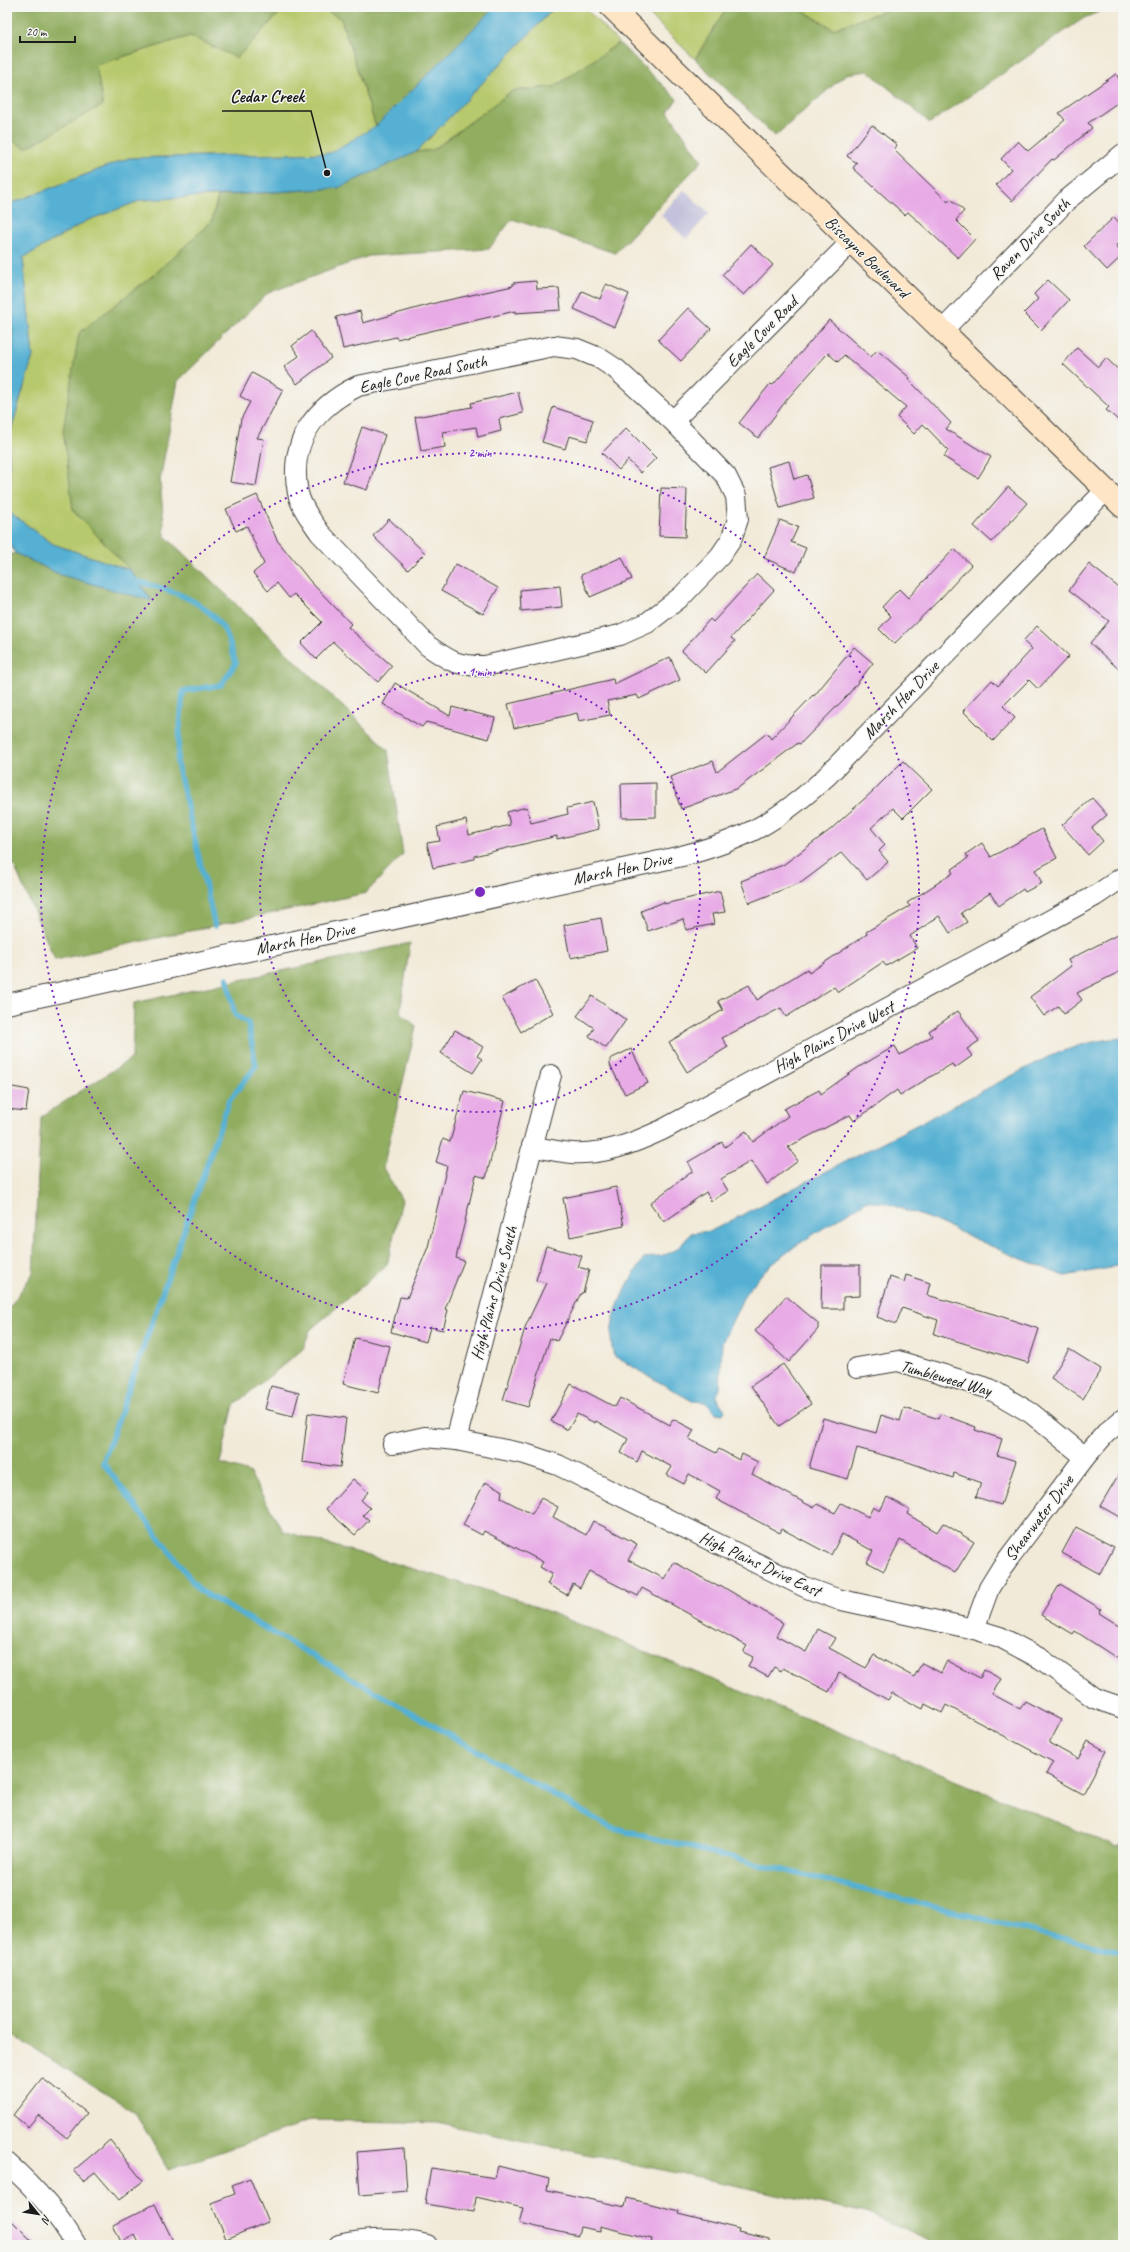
<svg xmlns="http://www.w3.org/2000/svg" width="1130" height="2252" viewBox="0 0 1130 2252" font-family="Caveat,sans-serif">
  <style>
    .industrial { fill: #c3c1db }
    .green { fill: #b7c96d; stroke: #6a7244 }
    .forest { fill: #91ad60; stroke: #56643e }
    .water { fill: #55b0d3; stroke: #386678 }
    .lines { fill: none; stroke-linecap: round; stroke-linejoin: round }
    .stream { stroke: #55b0d3; stroke-width: 5.5 }
    .building { fill: #e8abe6 }
    .street-casing { stroke: #3c3b38; stroke-width: 22 }
    .secondary-casing { stroke: #3c3b38; stroke-width: 24 }
    .street { stroke: #fff; stroke-width: 20 }
    .secondary { stroke: #fde5c5; stroke-width: 22 }
    .ring { fill: none; stroke: #7b2cbf; stroke-width: 2; stroke-dasharray: 2 4 }
    .labels { text-anchor: middle; dominant-baseline: central; stroke-width: 3; stroke-linejoin: round; paint-order: stroke }
    .street-label { font-size: 17px; fill: #1c1c1c; stroke: #f6f6f2 }
    .centre { fill: #7b2cbf; stroke: #f6f6f2; stroke-width: 2 }
    .ring-label { font-size: 12px; text-anchor: middle; font-weight: bold; fill: #7b2cbf; stroke: #f6f6f2; stroke-width: 3; stroke-linejoin: round; paint-order: stroke }
    .leader { fill: none; stroke: #1c1c1c; stroke-width: 1.5 }
    .callout-dot { fill: #1c1c1c; stroke: #f6f6f2; stroke-width: 1.5 }
    .callout-label { font-size: 18px; text-anchor: middle; font-weight: bold; fill: #1c1c1c; stroke: #f6f6f2; stroke-width: 3; stroke-linejoin: round; paint-order: stroke }
  </style>
  <rect width="100%" height="100%" fill="#f6f6f2"/>
  <filter id="ink" filterUnits="userSpaceOnUse"><feTurbulence type="fractalNoise" baseFrequency=".025" numOctaves="2"/><feDisplacementMap in="SourceGraphic" scale="8" xChannelSelector="R" yChannelSelector="G"/><feConvolveMatrix kernelMatrix="1 2 1 2 8 2 1 2 1" color-interpolation-filters="sRGB"/></filter>
  <filter id="wash" filterUnits="userSpaceOnUse"><feTurbulence type="fractalNoise" baseFrequency=".012" numOctaves="4" result="noise"/><feDisplacementMap in="SourceGraphic" scale="16" xChannelSelector="R" yChannelSelector="G"/><feGaussianBlur stdDeviation="0.9" result="paint"/><feColorMatrix in="noise" values="0 0 0 0 0 0 0 0 0 0 0 0 0 0 0 0 0 1.4 0 .05"/><feComposite in="paint" operator="in"/></filter>
  <g filter="url(#wash)">
    <rect width="100%" height="100%" fill="#f2ead8"/>
    <!-- industrial -->
    <path class="industrial" d="M684,190L709,214L686,239L661,215Z"/>
    <!-- green -->
    <g class="green">
      <path d="M285,7H321L341,19L376,127L330,153L129,158L7,205V138L26,148L96,65L190,36L237,57Z"/>
      <path d="M555,7H584L619,43L554,87L512,91L433,150L416,152Z"/>
      <path d="M641,7H727L695,59Z"/>
      <path d="M797,7H895L833,29Z"/>
      <path d="M218,196L212,221L157,272L73,510L130,570L53,544L9,512V437L33,356L23,258L86,221L142,200Z"/>
      <path d="M7,310C16,333 14,356 7,378Z"/>
    </g>
    <!-- forest -->
    <g class="forest">
      <path d="M7,7H285L237,58L190,36L96,65L103,105L26,148L7,138Z"/>
      <path d="M321,7H495L376,127L341,19Z"/>
      <path d="M727,7H797L833,29L895,7H1111L1084,18L930,123L868,71L846,74L775,136L695,59Z"/>
      <path d="M619,43L677,99L668,112L702,161L615,253L512,219L489,249L369,256L268,293L178,381L160,481L165,536L388,750L403,854L366,893L55,960L7,849V556L15,553L61,575L152,600L130,570L73,510L63,430L79,333L157,272L212,221L218,196L338,188L416,152L433,150L512,91L554,87Z"/>
      <path d="M410,943L400,1013L416,1026L383,1168L402,1200L387,1265L310,1330L303,1349L234,1405L220,1463L249,1472L283,1531L523,1601L1117,1847L1123,1845V2245H937L867,2213L438,2123L312,2120L168,2170L135,2112L7,2032V1311L33,1273L41,1117L132,1058L134,1003Z"/>
    </g>
    <!-- water -->
    <g class="water">
      <path d="M495,7H555L416,152L338,188L142,200L86,221L23,258L33,356L9,437V512L53,544L130,570L152,601L61,575L15,553L7,538V378C14,356 16,333 7,310V205L129,158L330,153L376,126Z"/>
      <path d="M1123,1038V1263L1110,1268L1065,1276L1009,1254L933,1220L886,1203L866,1201L794,1247L765,1270L745,1294L722,1343L720,1388L716,1397L725,1410L723,1414L716,1413L705,1402L692,1401L614,1356C603,1322 626,1286 644,1258C670,1255 675,1254 691,1233L711,1231L1048,1057C1073,1047 1096,1039 1123,1038Z"/>
    </g>
    <g class="lines">
      <!-- stream -->
      <g class="stream">
        <path d="M131,580C165,588 203,598 223,628C229,637 232,652 236,663L221,685L183,691L177,763L215,926"/>
        <path d="M227,978L235,1015L248,1023L256,1066L229,1101L103,1463L199,1590L611,1828L1123,1953"/>
      </g>
    </g>
    <g id="blocks">
      <!-- building -->
      <g class="building">
        <path d="M1116,74L1123,85V99L1088,123L1092,128L1054,160L1052,159L1012,201L996,185L1011,169L1001,159L1018,141L1028,151L1065,120L1059,113Z"/>
        <path d="M872,125L897,145L894,150L948,202L951,199L964,211L956,220L975,239L958,258L908,212L905,215L853,168L857,163L847,156Z"/>
        <path d="M1114,217L1123,227V238L1116,245L1123,255L1107,270L1084,246Z"/>
        <path d="M751,244L773,265L744,295L722,275Z"/>
        <path d="M1048,280L1069,300L1041,330L1024,313L1038,299L1034,294Z"/>
        <path d="M536,281L537,289L559,288L561,310L515,313V311L397,339L396,337L343,349L336,317L360,311L363,323L439,302L513,286V283Z"/>
        <path d="M606,284L629,294L615,327L574,309L582,291L600,299Z"/>
        <path d="M688,308L711,329L681,361L658,340Z"/>
        <path d="M829,320L871,357L877,350L910,378L909,380L951,423L946,429L991,457L978,478L944,457L948,450L923,424L914,434L897,417L906,407L844,355L838,362L828,353L788,398L758,438L739,423L770,384L773,385Z"/>
        <path d="M311,331L331,358L297,384L284,367L299,356L292,346Z"/>
        <path d="M1077,348L1098,367L1106,358L1123,374V424L1106,410L1109,407L1063,364Z"/>
        <path d="M252,373L283,390L257,438L264,439L256,486L230,482L241,419L250,402L240,396Z"/>
        <path d="M518,392L523,413L499,419L501,431L478,437L476,427L443,432L445,447L421,451L415,417L472,407L471,403Z"/>
        <path d="M553,407L593,420L587,441L569,436L565,449L542,442Z"/>
        <path d="M362,427L385,435L367,490L343,482Z"/>
        <path d="M626,428L656,458L641,473L628,460L619,470L602,453Z"/>
        <path d="M789,461L794,479L807,475L814,498L780,508L768,467Z"/>
        <path d="M1008,487L1027,503L992,542L974,526Z"/>
        <path d="M661,488L687,489L685,537L659,536Z"/>
        <path d="M257,495L277,540L310,581L351,624L348,627L392,666L378,682L333,642L316,659L301,643L322,622L294,594L289,598L277,583L268,591L253,573L264,564L247,526L236,531L226,509Z"/>
        <path d="M389,519L425,553L408,570L373,536Z"/>
        <path d="M780,520L798,527L791,542L806,548L796,572L764,558Z"/>
        <path d="M954,549L971,565L941,598L894,644L879,629L891,616L882,607L899,589L908,598Z"/>
        <path d="M622,557L632,579L590,597L581,575Z"/>
        <path d="M456,564L498,588L483,614L441,591Z"/>
        <path d="M1089,564L1123,591V673L1090,643L1109,621L1069,590Z"/>
        <path d="M757,574L774,590L731,638L735,641L706,673L682,651L710,619L713,622Z"/>
        <path d="M560,586L562,607L521,611L520,590Z"/>
        <path d="M1037,626L1069,656L1038,689L1029,680L1003,706L1015,718L993,741L963,711L992,680L998,686L1032,649L1023,641Z"/>
        <path d="M854,647L873,663L847,696L800,744L798,743L738,788L681,809L670,777L713,761L717,772L767,733L771,739L813,695L814,696Z"/>
        <path d="M670,657L680,680L639,699L637,695L607,701L610,715L579,721L577,713L514,728L508,704L613,679L614,684Z"/>
        <path d="M395,683L450,716L452,707L495,718L489,739L426,722L422,727L383,704Z"/>
        <path d="M903,761L932,789L903,818L893,808L871,828L885,845L879,851L888,862L867,880L842,852L802,882L749,903L741,881L783,865L830,830L873,791Z"/>
        <path d="M656,783V817L622,818L621,784Z"/>
        <path d="M1092,798L1107,815L1092,828L1103,841L1088,855L1062,825Z"/>
        <path d="M593,802L599,829L557,839V836L474,856V859L433,868L427,843L440,841L437,827L466,820L469,835L510,825L507,812L527,807L531,823L568,814L567,808Z"/>
        <path d="M1042,829L1057,858L1035,870L1042,883L1025,892L1023,889L999,906L990,893L961,913L967,922L950,933L939,916L910,936L917,948L886,966L883,962L838,992L834,987L786,1017L781,1008L722,1038L728,1047L687,1072L669,1042L723,1010L718,1001L749,985L757,1000L807,969L809,973L867,934L866,932L910,906L907,903L953,873L951,870L968,858L966,854L982,843L991,857Z"/>
        <path d="M720,891L725,912L712,914L714,924L686,930L683,919L648,931L641,911L664,902V904Z"/>
        <path d="M601,918L607,951L570,958L564,925Z"/>
        <path d="M1123,932V970L1077,993L1082,1000L1064,1014L1058,1006L1044,1016L1030,997L1071,966L1068,960Z"/>
        <path d="M535,980L553,1013L521,1032L502,998Z"/>
        <path d="M592,996L626,1020L606,1048L589,1036L594,1028L577,1016Z"/>
        <path d="M958,1011L979,1041L967,1049L972,1056L955,1068L952,1064L900,1095L897,1090L854,1121L850,1115L788,1147L798,1161L767,1184L751,1161L721,1179L728,1191L711,1201L706,1192L664,1222L650,1203L693,1171L688,1162L722,1142L725,1147L746,1131L753,1142L788,1116L784,1109L819,1090L821,1094L859,1067L895,1046L900,1055L932,1036L929,1031Z"/>
        <path d="M455,1030L483,1047L477,1056L482,1059L473,1073L441,1053Z"/>
        <path d="M631,1049L648,1083L625,1094L610,1065V1059Z"/>
        <path d="M7,1086L29,1090L26,1111L7,1109Z"/>
        <path d="M464,1091L505,1101L486,1178L476,1175L456,1258L464,1261L445,1309L448,1310L443,1330L430,1327L426,1342L391,1332L400,1297L407,1298L428,1247L447,1166L436,1162L443,1139L450,1142Z"/>
        <path d="M616,1187L624,1226L570,1237L563,1198Z"/>
        <path d="M546,1246L582,1256L578,1267L589,1270L583,1293H581L557,1341L550,1338L528,1407L503,1400L526,1325L546,1283L536,1280Z"/>
        <path d="M822,1265H860V1296L843,1297V1309H821Z"/>
        <path d="M906,1275L930,1283L927,1295L997,1315L1039,1329L1028,1363L934,1334L938,1320L902,1308L896,1324L877,1317L890,1277L904,1282Z"/>
        <path d="M786,1296L818,1323V1329L789,1362L755,1331Z"/>
        <path d="M355,1338L390,1346L378,1393L343,1384Z"/>
        <path d="M1069,1349L1101,1369L1083,1399L1051,1378Z"/>
        <path d="M783,1364L811,1404L779,1426L751,1386Z"/>
        <path d="M571,1384L615,1407L620,1398L670,1425L673,1419L694,1430L689,1439L716,1453L719,1449L739,1460L742,1454L758,1462L752,1474L814,1508L817,1504L835,1513L841,1503L868,1517L873,1507L880,1511L887,1497L909,1509L907,1514L937,1532L943,1523L974,1542L955,1573L900,1540L884,1571L867,1562L873,1551L842,1534L831,1555L782,1529L780,1533L716,1499L720,1491L689,1474L684,1484L667,1475L672,1467L642,1451L637,1462L621,1453L628,1439L596,1421L595,1423L577,1414L568,1430L551,1421Z"/>
        <path d="M271,1386L299,1393L293,1416L265,1409Z"/>
        <path d="M904,1408L939,1419L941,1414L976,1427L975,1430L1002,1439L997,1455L1016,1461L1001,1505L976,1497L981,1483L954,1473L953,1478L908,1462L857,1448L848,1479L809,1468L823,1418L876,1433L881,1415L900,1421Z"/>
        <path d="M308,1413L346,1418L340,1467L302,1462Z"/>
        <path d="M1123,1467V1519L1100,1506Z"/>
        <path d="M353,1479L368,1492L361,1500L370,1508L363,1515L369,1520L355,1535L326,1509Z"/>
        <path d="M485,1482L502,1490L501,1498L532,1514L541,1498L558,1507L553,1517L586,1535L593,1521L637,1544L628,1560L665,1579L674,1562L719,1587L720,1585L783,1623L776,1636L806,1652L818,1629L835,1638L829,1648L866,1668L874,1655L914,1677L922,1663L941,1673L947,1661L980,1678L984,1670L1001,1679L992,1694L1020,1709L1025,1701L1061,1720L1049,1743L1078,1759L1088,1741L1106,1751L1083,1794L1046,1774L1053,1762L946,1705L942,1713L925,1704L923,1709L892,1693L888,1700L839,1673L829,1692L783,1668L781,1671L774,1667L768,1677L748,1666L753,1657L743,1652L747,1646L642,1588L638,1596L589,1571L580,1588L573,1584L567,1595L547,1584L552,1574L540,1567L543,1562L484,1531L482,1535L463,1525Z"/>
        <path d="M1076,1527L1114,1547L1100,1574L1062,1553Z"/>
        <path d="M1060,1584L1101,1609L1099,1613L1123,1628V1662L1075,1631L1073,1634L1041,1615Z"/>
        <path d="M42,2078L87,2113L67,2138L38,2115L28,2127L13,2115Z"/>
        <path d="M110,2140L143,2181L119,2200L95,2172L83,2181L74,2170Z"/>
        <path d="M404,2148L407,2191L360,2195L357,2152Z"/>
        <path d="M498,2166L549,2179L547,2190L625,2207L627,2198L679,2211L678,2214L739,2229L738,2232L770,2239V2245H651L652,2239L600,2226V2231L580,2227L578,2236L519,2223L523,2208L476,2197L474,2212L425,2204L431,2168L495,2178Z"/>
        <path d="M250,2178L268,2222L226,2239L211,2203L235,2194L232,2185Z"/>
        <path d="M155,2204L175,2245H140L135,2235L121,2242L113,2225Z"/>
        <path d="M7,2216L36,2245H7Z"/>
      </g>
    </g>
  </g>
  <g filter="url(#ink)">
    <use href="#blocks" fill-opacity="0" stroke="#3c3b38" stroke-width="1"/>
    <g class="lines">
      <defs>
        <g id="street">
          <path d="M943,330L1067,200L1123,154"/>
          <path d="M554,346L577,349L599,358L616,369L673,421L726,476L736,496L738,519L731,540L720,556L682,596L647,623L620,635L485,666C457,666 451,662 428,646L320,533C312,521 301,508 298,493C288,442 315,407 358,386Z"/>
          <path d="M673,421L851,242"/>
          <path d="M7,1004L682,856C746,839 777,822 826,777L1106,490"/>
          <path d="M532,1146C545,1149 559,1152 572,1153C604,1155 634,1143 662,1130L1095,896L1123,877"/>
          <path d="M857,1368L898,1361L990,1389L1031,1413L1085,1457"/>
          <path d="M456,1440L551,1075"/>
          <path d="M393,1444L425,1437L456,1440L525,1454L558,1465L807,1588L837,1599L974,1629L1000,1637L1041,1659L1094,1698L1123,1708"/>
          <path d="M974,1629L989,1588L1002,1567L1085,1457L1106,1433L1123,1419"/>
          <path d="M7,2163C34,2187 58,2213 76,2245"/>
          <path d="M339,2245C368,2238 397,2238 427,2245"/>
        </g>
        <path id="secondary" d="M611,7L1123,507"/>
      </defs>
      <!-- street casing -->
      <use href="#street" class="street-casing"/>
      <!-- secondary casing -->
      <use href="#secondary" class="secondary-casing"/>
      <!-- street -->
      <use href="#street" class="street"/>
      <!-- secondary -->
      <use href="#secondary" class="secondary"/>
    </g>
  </g>
  <!-- distance rings -->
  <g class="ring">
    <circle cx="480" cy="892" r="220"/>
    <circle cx="480" cy="892" r="439"/>
  </g>
  <g class="labels">
    <!-- street labels -->
    <g class="street-label">
      <text transform="translate(1030 239) rotate(-46)">Raven Drive South</text>
      <text transform="translate(867 257) rotate(44)">Biscayne Boulevard</text>
      <text transform="translate(762 332) rotate(-45)">Eagle Cove Road</text>
      <text transform="translate(423 374) rotate(-12)">Eagle Cove Road South</text>
      <text transform="translate(901 700) rotate(-46)">Marsh Hen Drive</text>
      <text transform="translate(622 869) rotate(-12)">Marsh Hen Drive</text>
      <text transform="translate(305 939) rotate(-12)">Marsh Hen Drive</text>
      <text transform="translate(834 1037) rotate(-28)">High Plains Drive West</text>
      <text transform="translate(494 1293) rotate(-75)">High Plains Drive South</text>
      <text transform="translate(946 1378) rotate(16)">Tumbleweed Way</text>
      <text transform="translate(1039 1518) rotate(-53)">Shearwater Drive</text>
      <text transform="translate(760 1564) rotate(25)">High Plains Drive East</text>
    </g>
  </g>
  <circle cx="480" cy="892" r="6" class="centre"/>
  <g class="ring-label">
    <text x="480" y="457">2 min</text>
    <text x="480" y="676">1 min</text>
  </g>
  <!-- callouts -->
  <path class="leader" d="M327 173L311 111H222"/>
  <circle class="callout-dot" cx="327" cy="173" r="4"/>
  <g class="callout-label">
    <text x="267" y="102">Cedar Creek</text>
  </g>
  <!-- margin -->
  <rect width="1130" height="2252" fill="none" stroke="#f6f6f2" stroke-width="24"/>
  <!-- north arrow -->
  <g transform="translate(38 2214) rotate(120)" stroke="#f6f6f2" stroke-width="3" paint-order="stroke">
  <path d="M0-3L7 15L0 10L-7 15Z" fill="#1c1c1c"/>
  <text y="-6" font-size="11" font-weight="bold" text-anchor="middle" fill="#1c1c1c">N</text>
  </g>
  <!-- scale -->
  <path d="M20 36v6h55v-6" fill="none" stroke="#1c1c1c" stroke-width="2"/>
  <text x="26" y="36" font-size="12" fill="#1c1c1c" stroke="#f6f6f2" stroke-width="3" paint-order="stroke">20 m</text>
</svg>
